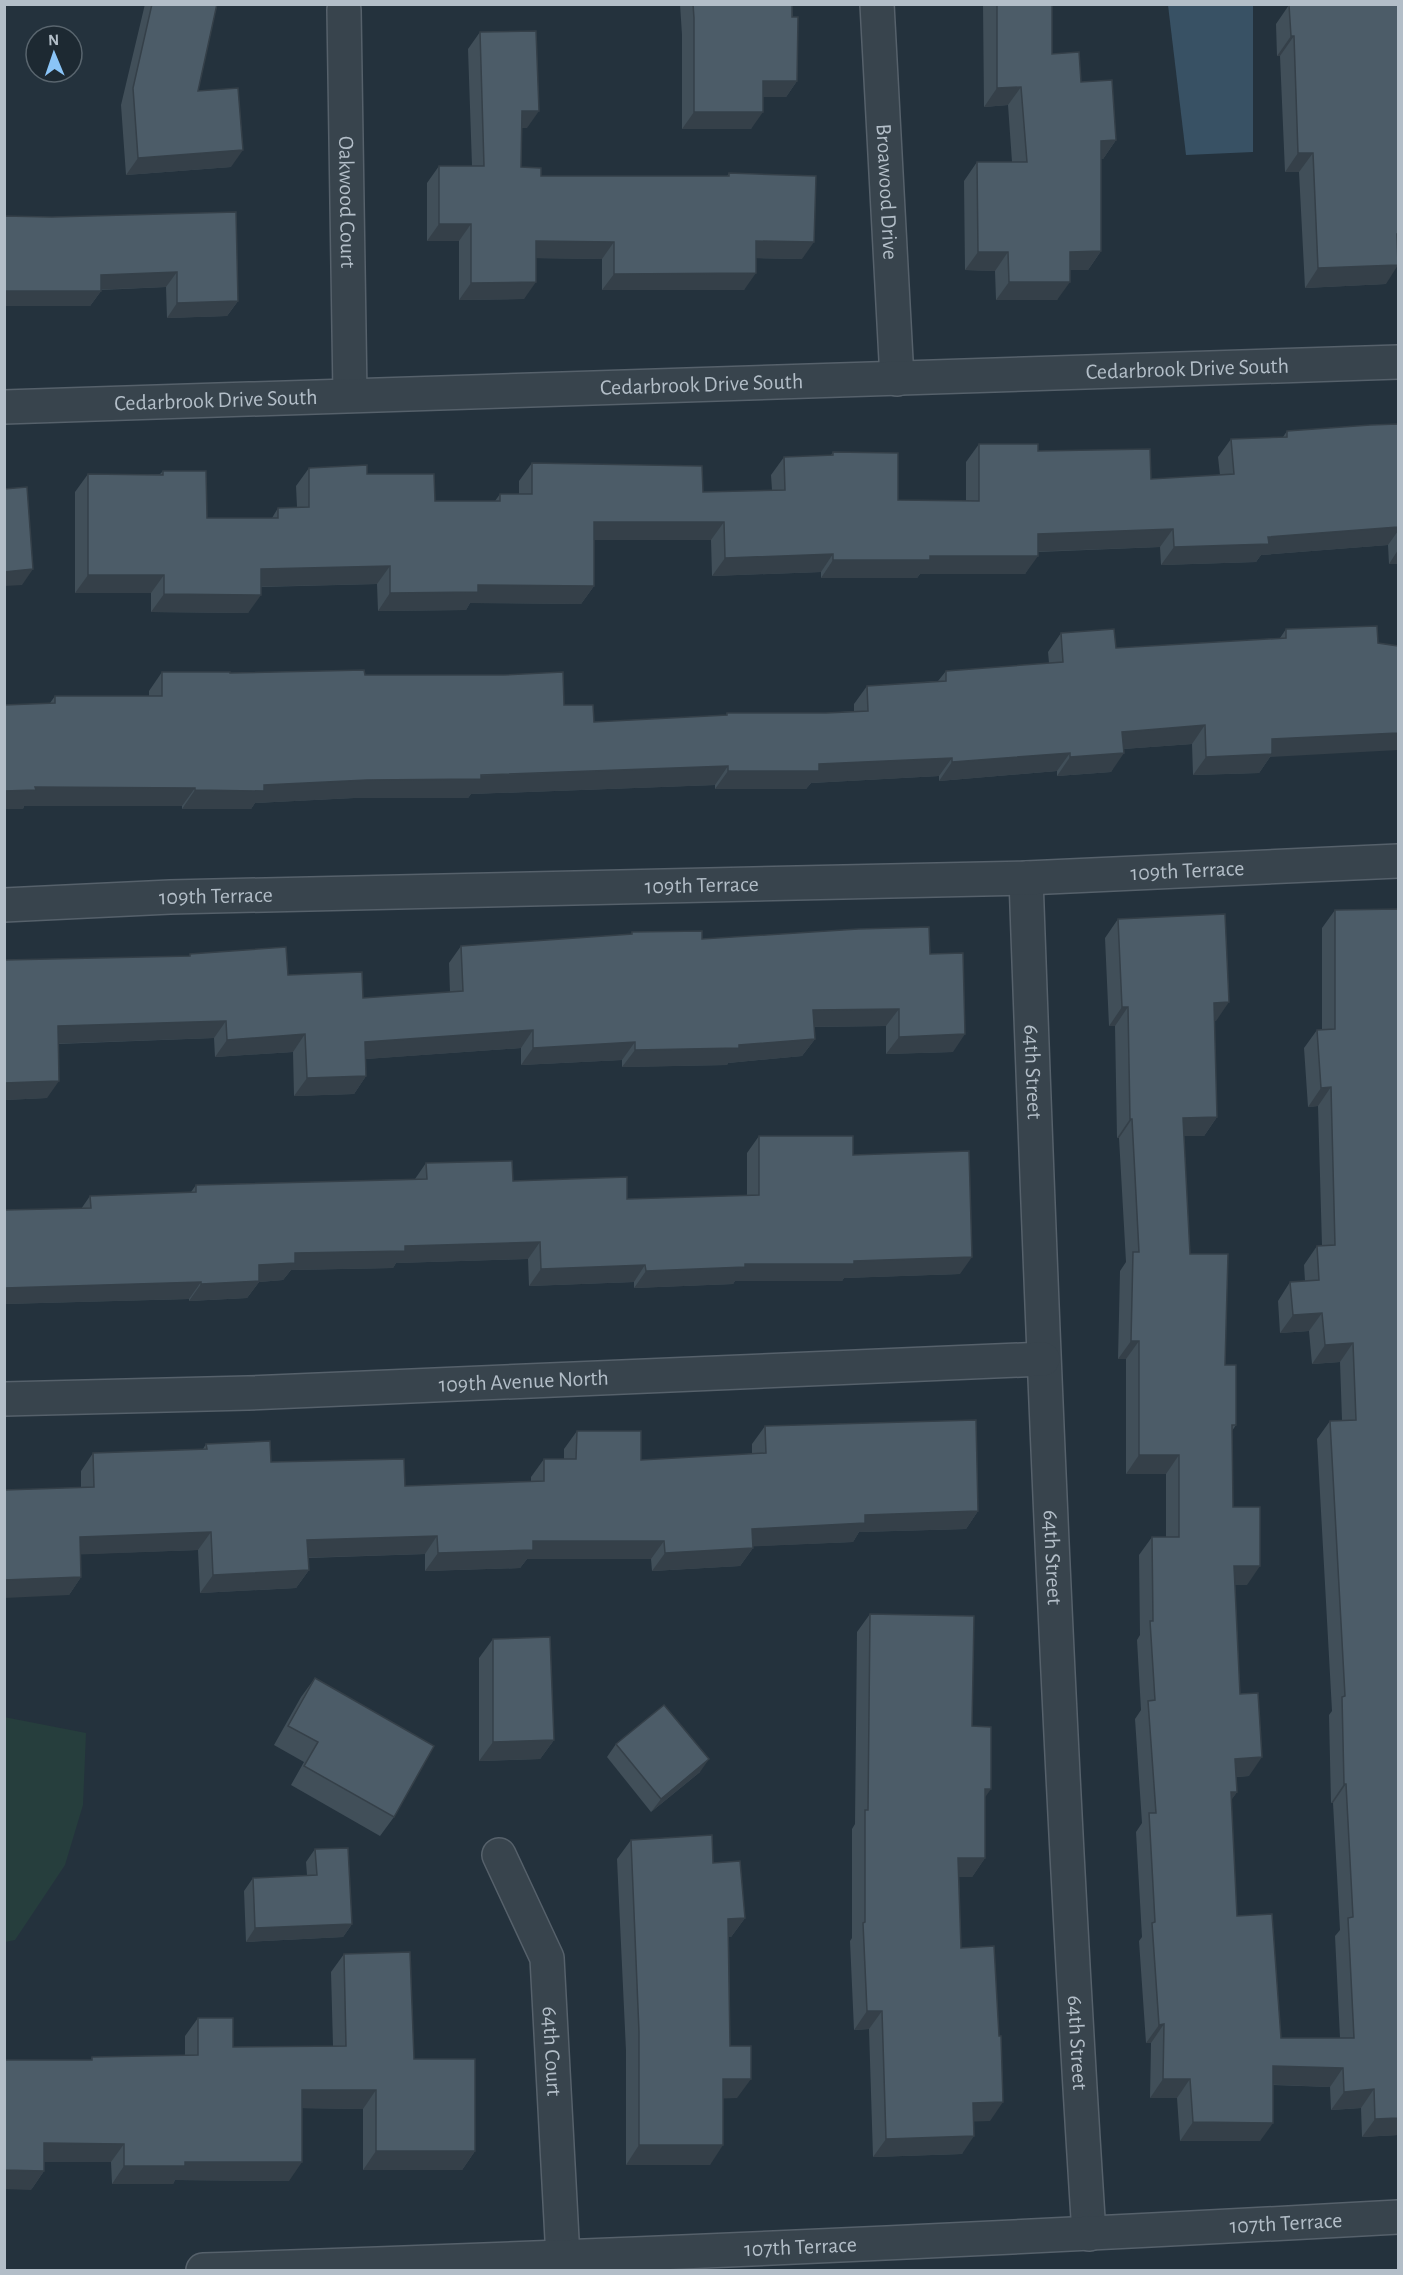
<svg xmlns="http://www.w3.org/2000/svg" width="1403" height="2275" viewBox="0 0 1403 2275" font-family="'Alegreya Sans',sans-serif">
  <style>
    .green { fill: #263e3d }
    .water { fill: #385164 }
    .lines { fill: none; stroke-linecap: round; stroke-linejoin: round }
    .minor-casing { stroke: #56616b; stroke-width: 36 }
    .minor { stroke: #38444d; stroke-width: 33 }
    .wall { fill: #414f59 }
    .shaded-wall { fill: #354049 }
    .building { fill: #4c5c68; stroke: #354049; stroke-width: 1.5 }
    .labels { text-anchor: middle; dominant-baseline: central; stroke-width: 4.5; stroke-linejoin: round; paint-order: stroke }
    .street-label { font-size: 22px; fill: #b3bec8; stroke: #1d2932 }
  </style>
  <rect width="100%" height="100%" fill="#24323d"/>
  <!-- green -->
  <path class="green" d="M4,1717L86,1733L83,1805L65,1865L15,1940L5,1942Z"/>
  <!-- water -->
  <path class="water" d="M1168,5H1253V152L1186,155Z"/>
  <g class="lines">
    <defs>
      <g id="minor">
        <path id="s1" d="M877,4L897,379"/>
        <path id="s2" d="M344,10L350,395"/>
        <path id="s3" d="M4,407L1398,362"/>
        <path id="s4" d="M1026,878C1042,1330 1060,1782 1089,2234"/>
        <path id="s5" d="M4,905L170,897L1026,878L1398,861"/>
        <path id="s6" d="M4,1399L248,1393L1043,1359"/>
        <path id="s7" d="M499,1855L547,1958L563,2258"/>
        <path id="s8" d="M203,2270C602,2257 1000,2239 1398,2217"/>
      </g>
    </defs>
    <!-- minor casing -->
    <use href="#minor" class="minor-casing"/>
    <!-- minor -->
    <use href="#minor" class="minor"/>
  </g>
  <!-- wall -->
  <g class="wall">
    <path d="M145,4H217L198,91L231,167L126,175L121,105Z"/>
    <path d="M680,4H792L797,81L786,97H763L751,129H682V35Z"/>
    <path d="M983,4H1052V54L1081,82L1116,140L1103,159H1101V251L1088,270H1070L1057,300H996L995,271L965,270L964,181L977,162H1012L1008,105L984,107Z"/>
    <path d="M1289,5L1386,284L1305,288L1299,172H1285L1280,56H1277L1276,24Z"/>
    <path d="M480,32L527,128H522L521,167L541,176H727L729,173L802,259L756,258L744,290H602V259L536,258L524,299L459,300V241H427V183L439,166H472L468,49Z"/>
    <path d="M236,212L238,301L227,316L167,318L166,287L101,290V291L90,306L52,217Z"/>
    <path d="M1398,424V564H1389L1388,545L1261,555L1256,562L1161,565L1160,547L1038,552L1025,574H920L917,578H821V572L712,576L711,540H594V586L581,604L470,603L466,610L378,611L377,584L261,587L248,613L151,612V593H75V492L88,474H160L163,471L207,518H272L278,508L297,507L296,486L309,468L367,474L435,501H495L500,494H519V481L532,463L703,492L772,490L771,475L784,457L831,455L833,452L898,500L966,501V462L979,444L1038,451L1151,479L1220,475L1218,457L1231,439L1283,437L1287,431Z"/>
    <path d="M1377,626L1270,757L1259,773L1193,775L1192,744L1123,749L1111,772L1057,776V771L939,781V776L811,783L806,789H715V785L471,794L468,798H354L255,803L251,809H182V806H24L23,809H4V705L50,703L55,696H149V691L162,672L365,675L564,705L594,722L726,715L727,713H826L854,711V704L867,686L938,681L946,671L1049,663L1048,652L1061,633L1116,648L1280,638L1286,629Z"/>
    <path d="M1398,909V2135L1362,2137L1361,2108L1331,2110L1330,2087L1273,2085L1260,2141H1180L1177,2098H1150L1151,2043H1146L1139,1941L1142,1937L1136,1832L1142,1823L1135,1719L1141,1710L1137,1640L1140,1635L1139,1555L1152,1537H1166V1474H1126V1359H1118L1120,1271L1126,1262L1119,1138H1117L1115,1026H1109L1105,938L1118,919L1216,1021H1214L1217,1117L1204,1136H1184L1190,1254L1225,1365L1236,1425L1232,1431L1233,1507L1247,1585H1235L1240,1694L1249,1776L1236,1777L1237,1792L1231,1800L1237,1916L1281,2038H1340L1335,1936L1340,1930L1333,1803H1331L1329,1715L1332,1711L1317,1439L1330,1421L1342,1420L1340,1362L1312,1364L1309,1331L1280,1333L1278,1301L1290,1282L1305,1281L1304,1265L1317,1246H1322L1318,1106L1308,1107L1304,1048L1317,1030H1322V928L1335,910Z"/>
    <path d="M632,932L702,939L930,954L953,1052L886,1054V1026L814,1027L815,1039L802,1056L728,1063L727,1065L622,1067V1060L521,1065V1048L365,1059L366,1076L354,1094L294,1096L293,1052L215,1057L214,1038L58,1044L47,1098L4,1100V960L189,956L190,954L288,975L363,998L450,992L449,963L461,946L631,934Z"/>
    <path d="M759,1136L853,1155L960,1274L844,1278L842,1281H735L733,1284L634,1288V1282L529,1286L528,1259L396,1263L393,1268L291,1270L283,1280L259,1282L247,1298L189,1301V1299L4,1304V1210L81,1209L90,1196L191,1192L196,1185L415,1179L426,1163L513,1181L627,1199L747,1196V1153Z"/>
    <path d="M765,1426L978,1511L966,1529L859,1532L853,1542L753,1546V1548L740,1566L652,1571L651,1559H527L520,1568L425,1571V1554L308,1558L309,1570L296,1588L200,1593L198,1550L81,1554V1577L69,1595L81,1488V1471L93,1453L203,1449L206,1444L271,1462L405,1486L531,1481V1477L544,1459H564V1449L577,1431L641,1460L752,1454V1444Z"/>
    <path d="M870,1614L972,1726L985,1797V1858L972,1877H959L961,1948L990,2121H974L962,2154L873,2157L869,2029L854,2030L850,1941L852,1938V1829L855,1824L857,1632Z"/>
    <path d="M493,1639L554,1740L540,1759L479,1761V1658Z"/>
    <path d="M315,1678L394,1817L380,1836L291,1785L304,1762L274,1745L301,1697Z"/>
    <path d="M616,1744L700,1772L651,1812L607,1757Z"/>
    <path d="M631,1840L713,1863L745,1918L731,1937H729L730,2046L737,2098H723L710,2165H626V2051L617,1859Z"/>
    <path d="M315,1849L352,1924L343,1937L246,1942L244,1891L253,1878L307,1875L306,1862Z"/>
    <path d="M344,1954L475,2151L462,2170H363V2109L302,2108L289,2181L175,2180L173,2184H112L111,2162H44V2171L31,2190L92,2057L185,2055V2036L198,2018L233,2047L333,2046L331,1972Z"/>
  </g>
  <!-- shaded-wall -->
  <g class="shaded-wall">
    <path d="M1291,36H1294L1280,56H1277Z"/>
    <path d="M763,81H797L786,97H751Z"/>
    <path d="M1021,87L1008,105L984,107L997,88Z"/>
    <path d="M522,111H539L527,128H510Z"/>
    <path d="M694,112H763L751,129H682Z"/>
    <path d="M1116,140L1103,159L1088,160L1101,141Z"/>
    <path d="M243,150L231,167L126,175L138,158Z"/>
    <path d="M1298,153H1313L1299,172H1285Z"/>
    <path d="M439,224H471L459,241H427Z"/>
    <path d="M536,241L614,242L602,259L524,258Z"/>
    <path d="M756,241L814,242L802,259L744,258Z"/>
    <path d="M1101,251L1088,270H1057L1070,252Z"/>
    <path d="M978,252H1008L995,271L965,270Z"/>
    <path d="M1398,265L1386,284L1305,288L1318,268Z"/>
    <path d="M177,272L166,287L90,290L101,275Z"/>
    <path d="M756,273L744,290H602L614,274Z"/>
    <path d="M536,282L524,299L459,300L471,283Z"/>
    <path d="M1009,282H1070L1057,300H996Z"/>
    <path d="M4,291H101L90,306H4Z"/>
    <path d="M238,301L227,316L167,318L177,303Z"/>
    <path d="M594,522H724L711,540H582Z"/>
    <path d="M1398,527V531L1388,545L1261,555L1256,562L1161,565L1174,547L1268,537Z"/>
    <path d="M1173,529L1160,547L1025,552L1038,534Z"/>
    <path d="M1398,550V564H1389Z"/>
    <path d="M833,554L821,572L712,576L725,558Z"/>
    <path d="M930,556H1038L1025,574H920L917,578H821L833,560Z"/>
    <path d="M390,566L377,584L248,587L261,569Z"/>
    <path d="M33,569L22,585L4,586V572Z"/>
    <path d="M88,575H164L151,593H75Z"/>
    <path d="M478,585L594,586L581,604L470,603L466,610L378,611L390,593Z"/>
    <path d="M164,594L261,595L248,613L151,612Z"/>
    <path d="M1205,725L1192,744L1109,750L1122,732Z"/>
    <path d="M1398,733V750L1270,757L1259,773L1193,775L1206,757L1272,739Z"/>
    <path d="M1070,753L1057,771L939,781L952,762Z"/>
    <path d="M1124,753L1111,772L1057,776L1070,757Z"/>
    <path d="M952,758L939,776L811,783L806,789H715L728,771L819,764Z"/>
    <path d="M728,766L715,785L471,794L468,798H354L255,803L251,809H182L195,790L264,785L367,780Z"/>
    <path d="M35,787L195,788L182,806H24L23,809H4V791Z"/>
    <path d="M1229,1002L1216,1021L1201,1022L1214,1003Z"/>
    <path d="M1122,1007H1128L1115,1026H1109Z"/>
    <path d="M899,1009L886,1026L800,1027L813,1010Z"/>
    <path d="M226,1021L214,1038L45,1044L58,1026Z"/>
    <path d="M533,1030L521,1048L352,1060L365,1042Z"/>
    <path d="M305,1034L293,1052L215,1057L227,1040Z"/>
    <path d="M965,1034L953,1052L886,1054L899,1037Z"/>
    <path d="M815,1039L802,1056L728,1063L727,1065L622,1067L635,1050L739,1045Z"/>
    <path d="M635,1042L622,1060L521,1065L533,1048Z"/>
    <path d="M366,1076L354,1094L294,1096L307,1078Z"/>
    <path d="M59,1081L47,1098L4,1100V1083Z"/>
    <path d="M1331,1087L1318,1106L1308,1107L1321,1088Z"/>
    <path d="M1217,1117L1204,1136H1170L1183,1118Z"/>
    <path d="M1130,1119H1132L1119,1138H1117Z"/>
    <path d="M540,1242L528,1259L396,1263L393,1268L291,1270L283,1280L259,1282L247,1298L189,1301L201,1284L295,1253L405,1246Z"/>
    <path d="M972,1257L960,1274L844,1278L842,1281H735L733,1284L634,1288L646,1271L745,1264Z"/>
    <path d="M645,1265L634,1282L529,1286L541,1269Z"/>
    <path d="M201,1282L189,1299L4,1304V1288Z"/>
    <path d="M1322,1313L1309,1331L1280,1333L1293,1315Z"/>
    <path d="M1131,1341H1139L1126,1359H1118Z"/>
    <path d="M1353,1343L1340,1362L1312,1364L1325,1345Z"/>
    <path d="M1139,1455H1179L1166,1474H1126Z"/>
    <path d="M978,1511L966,1529L859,1532L853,1542L739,1547L752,1529L865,1515Z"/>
    <path d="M211,1532L198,1550L67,1555L80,1537Z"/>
    <path d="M437,1536L425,1554L295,1558L307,1540Z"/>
    <path d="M533,1541H664L651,1559H527L520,1568L425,1571L438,1553Z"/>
    <path d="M753,1548L740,1566L652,1571L665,1553Z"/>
    <path d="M1234,1566H1260L1247,1585H1221Z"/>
    <path d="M309,1570L296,1588L200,1593L213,1575Z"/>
    <path d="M81,1577L69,1595L4,1598V1580Z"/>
    <path d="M554,1740L540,1759L479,1761L493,1742Z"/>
    <path d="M1262,1757L1249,1776L1222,1778L1235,1759Z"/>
    <path d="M709,1759L700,1772L651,1812L661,1799Z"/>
    <path d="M1344,1784H1346L1333,1803H1331Z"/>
    <path d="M985,1789H991L978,1807Z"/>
    <path d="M1231,1792H1237L1224,1810Z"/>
    <path d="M958,1858H985L972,1877H945Z"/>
    <path d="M745,1918L731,1937L715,1938L728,1919Z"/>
    <path d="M352,1924L343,1937L246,1942L255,1928Z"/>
    <path d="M867,2011H882L869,2029L854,2030Z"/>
    <path d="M1164,2024L1151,2043H1146L1159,2025Z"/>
    <path d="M1273,2066L1343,2068L1330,2087L1260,2084Z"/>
    <path d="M723,2079H751L737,2098L710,2099Z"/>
    <path d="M1163,2079H1190L1177,2098H1150Z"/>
    <path d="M1374,2089L1361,2108L1331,2110L1344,2092Z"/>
    <path d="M302,2090H376L363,2109L289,2108Z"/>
    <path d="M1003,2102L990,2121L960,2122L973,2103Z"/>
    <path d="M1398,2118V2135L1362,2137L1375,2119Z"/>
    <path d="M1193,2122L1273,2123L1260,2141H1180Z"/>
    <path d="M974,2136L962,2154L873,2157L886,2139Z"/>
    <path d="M44,2143L124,2144L111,2162H31Z"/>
    <path d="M639,2145H723L710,2165H626Z"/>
    <path d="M376,2151H475L462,2170H363Z"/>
    <path d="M185,2162H302L289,2181L175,2180L173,2184H112L124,2166Z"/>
    <path d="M4,2170L44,2171L31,2190L4,2189Z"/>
  </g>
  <!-- building -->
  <g class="building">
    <path d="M152,4H217L198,91L238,88L243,150L138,158L133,88Z"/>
    <path d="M693,4H792V17H798L797,81H763V112H694V18Z"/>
    <path d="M997,4H1052V54L1079,52L1081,82L1112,80L1116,140L1101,141V251L1070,252V282H1009L1008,252H978L977,162H1027L1021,87L997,88Z"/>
    <path d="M1301,4H1398V234H1397L1398,265L1318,268L1313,153H1298L1294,36H1291L1289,5Z"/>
    <path d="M536,31L539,111H522L521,167L541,168V176H729V173L816,176L814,242L756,241V273L614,274V242L536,241V282L471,283V224H439V166H484L480,32Z"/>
    <path d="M236,212L238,301L177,303V272L101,275V291H4V216L52,217Z"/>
    <path d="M1398,424V527L1268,537L1269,544L1174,547L1173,529L1038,534V556H930V560H833V554L725,558L724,522H594V586L478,585V592L390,593V566L261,569V595L164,594V575H88V474L163,475V471H206L207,518H278V508L309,507V468L367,465V474H434L435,501H500V494H532V463L702,466L703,492L785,490L784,457L833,455V452L898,453V500L979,501V444H1038V451L1150,449L1151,479L1234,474L1231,439L1287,437V431L1370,425Z"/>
    <path d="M27,487L33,569L4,572V489Z"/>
    <path d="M1377,626L1378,643L1398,646V733L1272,739V754L1206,757L1205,725L1122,732L1124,753L1070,757V753L952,762V758L819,764V771H728V766L481,775V779L367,780L264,785V791L195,790V788L35,787L36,790L4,791V705L55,703V696H162V672H230V673L364,670L365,675H503L563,672L564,705H593L594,722L727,715V713H826L868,711L867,686L946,681V671L1063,662L1061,633L1114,629L1116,648L1286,638V629Z"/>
    <path d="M1398,909V2118L1375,2119L1374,2089L1344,2092L1343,2068L1273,2066V2123L1193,2122L1190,2079H1163L1164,2024L1159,2025L1152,1923L1155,1922L1149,1813H1156L1148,1701L1155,1700L1150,1621H1153L1152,1537H1179V1455H1139V1341H1131L1133,1252H1139L1132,1119H1130L1128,1007H1122L1118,919L1225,914L1229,1002L1214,1003L1217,1117L1183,1118L1190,1254H1228L1225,1365H1236V1425H1232L1233,1507H1260V1566H1234L1240,1694L1258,1693L1262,1757L1235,1759L1237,1792H1231L1237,1916L1272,1914L1281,2038H1354L1348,1918L1353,1917L1346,1784H1344L1342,1697L1345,1696L1330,1421L1356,1420L1353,1343L1325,1345L1322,1313L1293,1315L1290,1282L1319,1280L1317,1246L1335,1245L1331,1087L1321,1088L1317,1030L1335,1029V910Z"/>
    <path d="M929,927L930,954L963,953L965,1034L899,1037V1009L813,1010L815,1039L739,1045V1048L635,1050V1042L533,1048V1030L365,1042L366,1076L307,1078L305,1034L227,1040L226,1021L58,1026L59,1081L4,1083V960L190,956V954L286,947L288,975L362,972L363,998L463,991L461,946L632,934V932L702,931V939L858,929Z"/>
    <path d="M759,1136H853V1155L969,1151L972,1257L854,1261V1264H745V1267L646,1271L645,1265L541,1269L540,1242L405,1246V1251L295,1253V1263L259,1265V1281L201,1284V1282L4,1288V1210L91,1208L90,1196L196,1192V1185L427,1179L426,1163L512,1161L513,1181L627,1177V1199L759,1195Z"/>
    <path d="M976,1420L978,1511L865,1515V1523L752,1529L753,1548L665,1553L664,1541H533V1550L438,1553L437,1536L307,1540L309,1570L213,1575L211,1532L80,1537L81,1577L4,1580V1490L94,1487L93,1453L207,1449L206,1444L270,1441L271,1462L404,1459L405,1486L544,1481V1459H576L577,1431H641V1460L766,1453L765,1426Z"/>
    <path d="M870,1614L974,1616L972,1726L991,1727V1789H985V1858H958L961,1948L994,1946L999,2036H1001L1003,2102L973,2103L974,2136L886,2139L882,2011H867L863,1923L865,1922V1810H868Z"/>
    <path d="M550,1637L554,1740L493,1742V1639Z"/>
    <path d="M315,1678L434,1746L394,1817L304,1766L318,1742L288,1726Z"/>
    <path d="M664,1705L709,1759L661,1799L616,1744Z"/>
    <path d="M712,1835L713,1863L740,1861L745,1918L728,1919L730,2046H751V2079H723V2145H639V2032L631,1840Z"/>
    <path d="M348,1848L352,1924L255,1928L253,1878L317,1875L315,1849Z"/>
    <path d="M410,1952L414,2059H475V2151H376V2090H302V2162H185V2166H124V2144L44,2143V2171L4,2170V2060H92V2057L198,2055V2018H233V2047L346,2046L344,1954Z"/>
  </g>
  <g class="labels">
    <!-- street labels -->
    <g class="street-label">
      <text stroke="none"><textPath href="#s1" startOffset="188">Broawood Drive</textPath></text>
      <text stroke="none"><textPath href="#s2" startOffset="192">Oakwood Court</textPath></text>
      <text stroke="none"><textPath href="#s3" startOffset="1184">Cedarbrook Drive South</textPath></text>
      <text stroke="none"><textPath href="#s3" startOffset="698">Cedarbrook Drive South</textPath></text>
      <text stroke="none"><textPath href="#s3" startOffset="212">Cedarbrook Drive South</textPath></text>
      <text stroke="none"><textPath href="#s5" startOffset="1184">109th Terrace</textPath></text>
      <text stroke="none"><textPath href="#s5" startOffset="698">109th Terrace</textPath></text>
      <text stroke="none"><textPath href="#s5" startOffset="212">109th Terrace</textPath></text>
      <text stroke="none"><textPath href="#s4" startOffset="194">64th Street</textPath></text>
      <text stroke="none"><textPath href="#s6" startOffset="520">109th Avenue North</textPath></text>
      <text stroke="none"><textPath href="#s4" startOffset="680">64th Street</textPath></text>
      <text stroke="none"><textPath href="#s4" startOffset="1166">64th Street</textPath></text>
      <text stroke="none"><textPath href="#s7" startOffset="207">64th Court</textPath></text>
      <text stroke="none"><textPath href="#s8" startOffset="1084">107th Terrace</textPath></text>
      <text stroke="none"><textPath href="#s8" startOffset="598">107th Terrace</textPath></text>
    </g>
  </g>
  <!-- border -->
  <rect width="1403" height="2275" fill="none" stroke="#b3bec8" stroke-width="12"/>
  <!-- north arrow -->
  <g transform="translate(54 54) rotate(358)"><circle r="28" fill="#1d2932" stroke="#59656e" stroke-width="1.5"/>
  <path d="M0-4.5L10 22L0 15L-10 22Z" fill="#8ac4f7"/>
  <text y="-9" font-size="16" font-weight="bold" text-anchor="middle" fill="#b3bec8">N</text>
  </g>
</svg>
